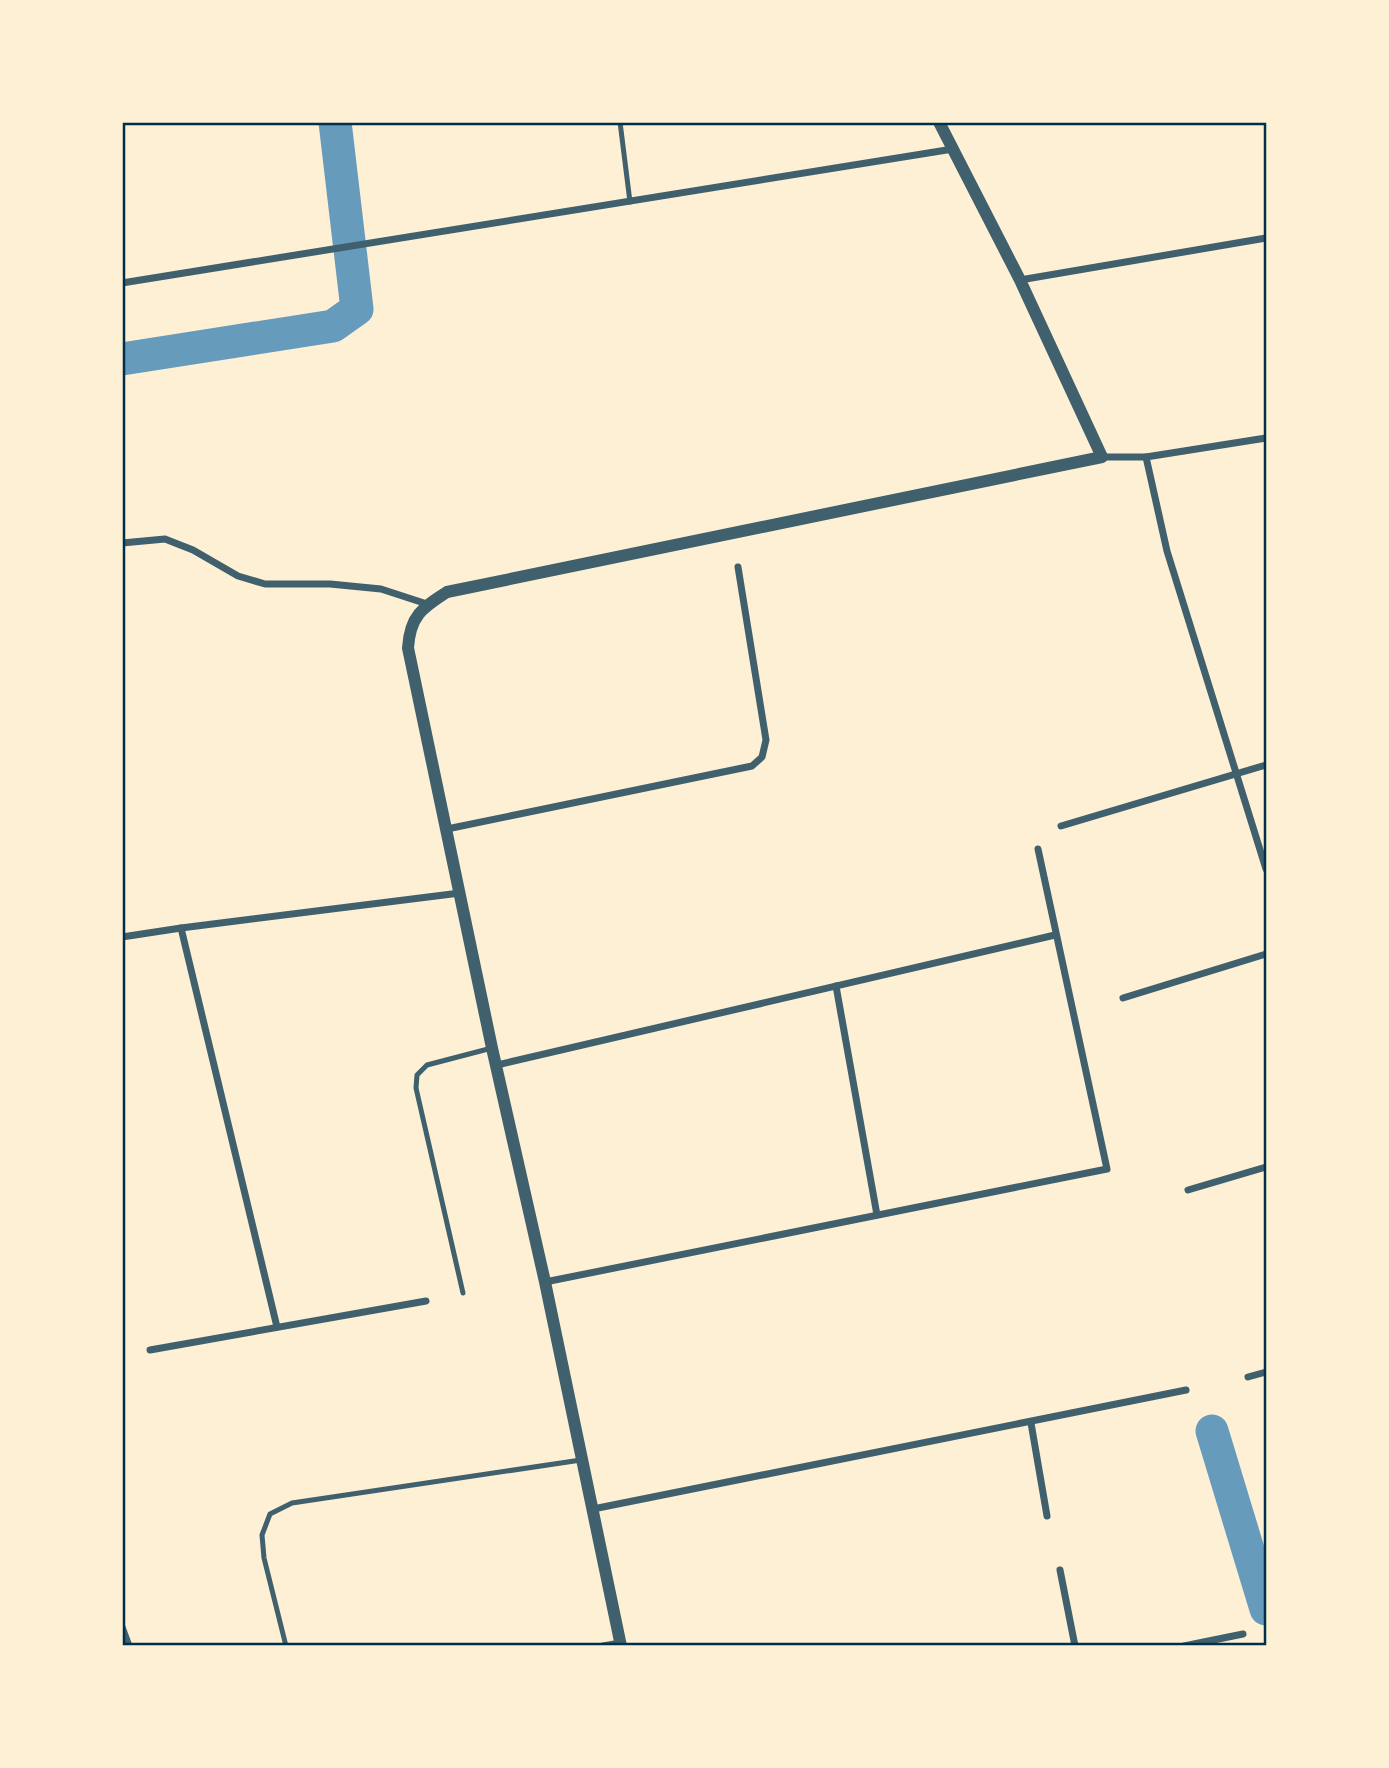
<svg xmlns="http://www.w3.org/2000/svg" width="1389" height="1768" viewBox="0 0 1389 1768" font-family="'PT Sans Narrow',sans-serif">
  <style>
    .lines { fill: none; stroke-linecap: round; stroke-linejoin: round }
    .canal { stroke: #669bbc; stroke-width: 33 }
    .service { stroke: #3f606c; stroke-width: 5 }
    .minor { stroke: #3f606c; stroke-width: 7 }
    .tertiary { stroke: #3f606c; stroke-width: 12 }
    .neatline { fill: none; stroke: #003049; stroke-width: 2.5 }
  </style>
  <rect width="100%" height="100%" fill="#fdf0d5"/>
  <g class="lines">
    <!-- canal -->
    <g class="canal">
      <path d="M122,359L333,326L357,309L335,122"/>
      <path d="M1212,1431L1266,1609"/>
    </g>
    <!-- service -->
    <g class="service">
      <path d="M620,122L630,202"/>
      <path d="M463,1293L416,1088L417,1075L427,1065L492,1048"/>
      <path d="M286,1646L264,1558L262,1535L270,1514L292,1503L581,1460"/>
    </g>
    <!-- minor -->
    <g class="minor">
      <path d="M1020,280L1266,238"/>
      <path d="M122,283L953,149"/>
      <path d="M1102,457H1146L1266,438"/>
      <path d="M1146,457L1167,551L1266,869"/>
      <path d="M122,543L165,539L193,550L238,576L265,584H330L381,589L427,604"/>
      <path d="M1061,826L1266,765"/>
      <path d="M447,829L752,766L762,757L766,740L738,567"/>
      <path d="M181,928L277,1327"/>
      <path d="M122,937L181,928L460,893"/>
      <path d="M836,986L877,1215"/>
      <path d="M1123,998L1266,954"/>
      <path d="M497,1065L1055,935"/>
      <path d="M1188,1190L1266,1167"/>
      <path d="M545,1282L1107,1169L1038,849"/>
      <path d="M150,1350L426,1301"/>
      <path d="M1248,1377L1266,1372"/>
      <path d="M1031,1423L1047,1516"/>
      <path d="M593,1509L1186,1390"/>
      <path d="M1060,1570L1075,1646"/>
      <path d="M122,1627L129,1646"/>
      <path d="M603,1646L620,1643"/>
      <path d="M1184,1646L1243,1634"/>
    </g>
    <!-- tertiary -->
    <path class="tertiary" d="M621,1646L545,1282L492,1048L408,648C410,616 422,608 447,592L1102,457L1020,280L939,122"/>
  </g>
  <!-- border -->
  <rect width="1389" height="1768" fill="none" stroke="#fdf0d5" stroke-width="248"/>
  <rect x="124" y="124" width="1141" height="1520" class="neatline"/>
</svg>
